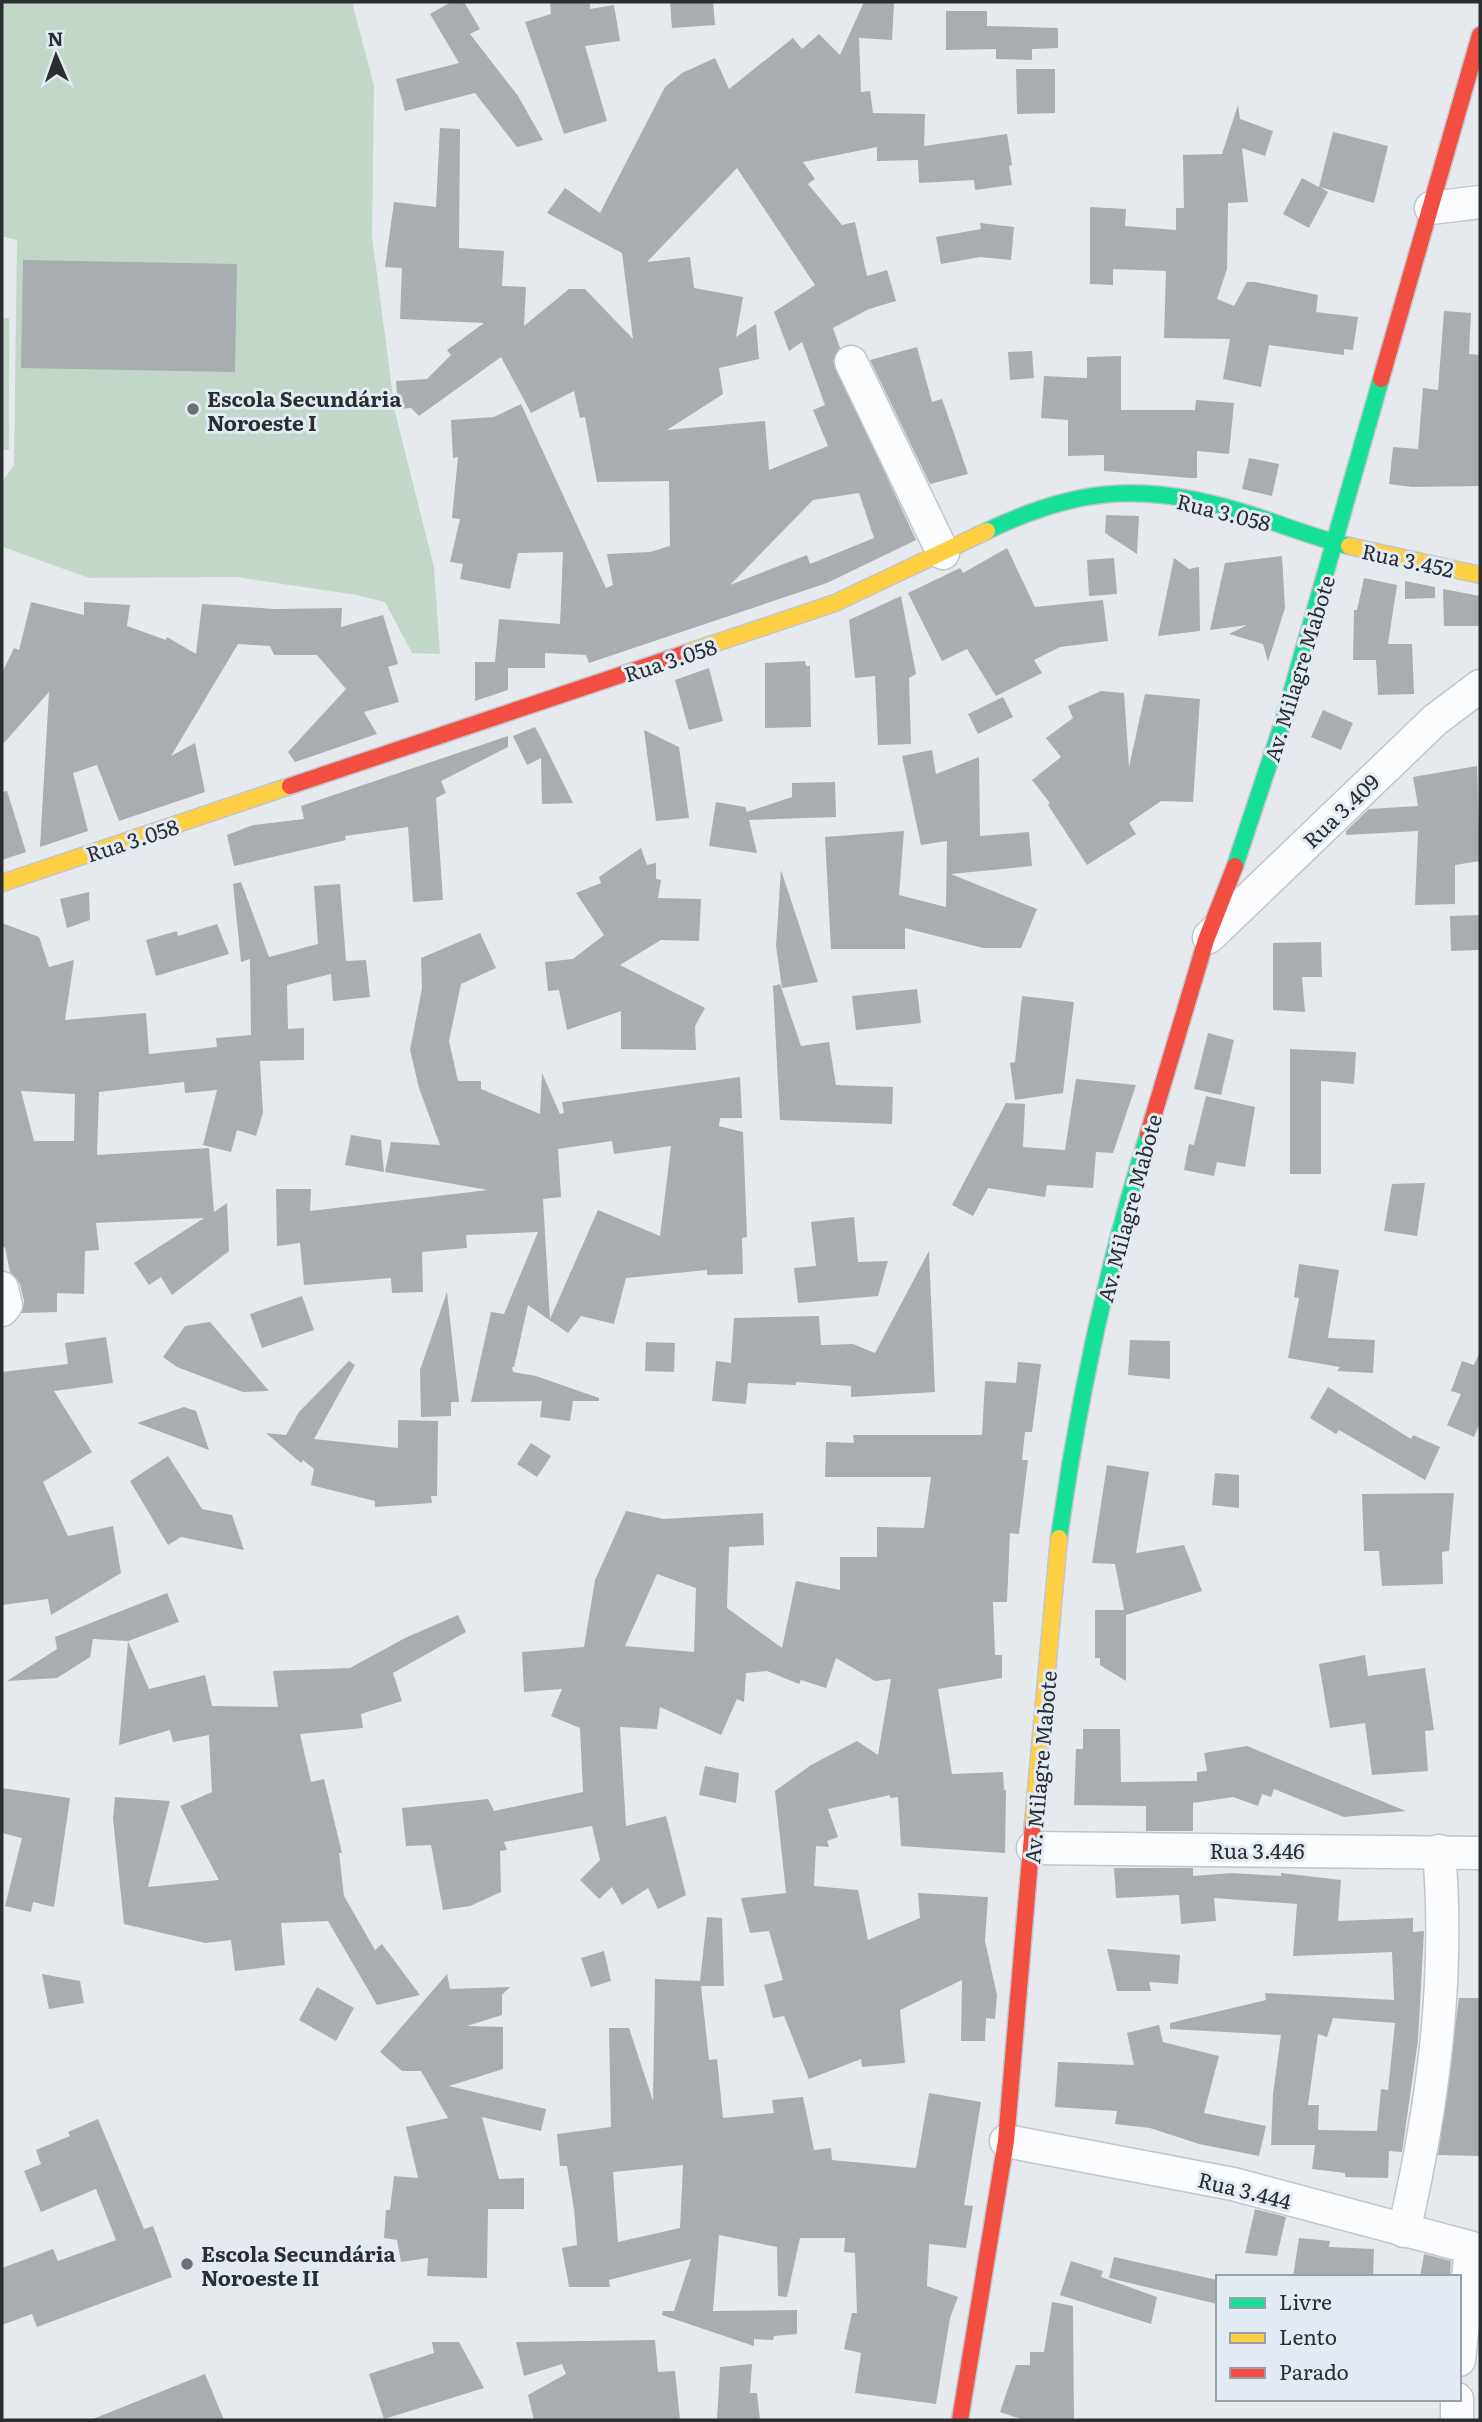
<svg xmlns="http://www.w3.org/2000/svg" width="1482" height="2422" viewBox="0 0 1482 2422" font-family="Literata,serif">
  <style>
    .green { fill: #c3d7c9 }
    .building { fill: #a9acb0; fill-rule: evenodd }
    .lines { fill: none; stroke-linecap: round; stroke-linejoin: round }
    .street-casing { stroke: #c2c5c9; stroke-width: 35 }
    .fast-casing { stroke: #c2c5c9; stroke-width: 19 }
    .slow-casing { stroke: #c2c5c9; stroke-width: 19 }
    .jam-casing { stroke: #c2c5c9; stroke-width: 19 }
    .street { stroke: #fbfcfd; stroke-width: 32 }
    .fast { stroke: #16e098; stroke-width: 16 }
    .slow { stroke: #ffcf43; stroke-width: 16 }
    .jam { stroke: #f24e42; stroke-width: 16 }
    .poi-dot { fill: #6c7074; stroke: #e2eaf3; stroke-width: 2.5 }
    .labels { text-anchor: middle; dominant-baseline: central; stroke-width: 6; stroke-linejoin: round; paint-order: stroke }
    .poi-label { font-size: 21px; font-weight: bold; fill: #2b2e31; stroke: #e2eaf3; text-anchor: start }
    .street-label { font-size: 21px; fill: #2b2e31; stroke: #e2eaf3 }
  </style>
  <rect width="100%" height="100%" fill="#e6eaef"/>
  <!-- green -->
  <g class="green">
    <path d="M2,2H352L374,86L372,236L395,412L434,567L440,654L412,653L385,602L357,595L236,577L89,578L3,547L2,482L14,465L17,240L2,236Z"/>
    <rect x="2" y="318" width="7" height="132"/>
  </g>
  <!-- building -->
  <g class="building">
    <path d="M451,2H464L480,29L470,34L518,96L543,140L517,147L475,93L405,111L396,79L459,63L430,14Z"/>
    <path d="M550,2H590V9L614,5L620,41L585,46L607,121L564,134L525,22L551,14Z"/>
    <path d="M670,2H713L715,25L672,28Z"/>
    <path d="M864,2H894L892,40L859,38L861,92L870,91L873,113L925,114L924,146L1007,134L1012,165L1009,166L1012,185L975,190L974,180L919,183L918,160L877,161V147L803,162L815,179L808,184L842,225L855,222L867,276L887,270L896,301L869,309L833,328L840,348L833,361L916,540L827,583L589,663L586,655L545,653V668H508V690L475,701V662H495L499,619L560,624L563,552L518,553L510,589L460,579L463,564L450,562L460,519L452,518L458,457L453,458L451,420L494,417L521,404L606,588L613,585L607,554L650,552L670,546L669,481L597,482L585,417L580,418L574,391L531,413L501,357L419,416L411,408L398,409L396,381L427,379L451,355L447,350L484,323L400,319L402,268L385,267L394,202L436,207L440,128L460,129L459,248L504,251L502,286L526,287L524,326L569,289H585L633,339L622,253L547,213L565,188L600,213L665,87L682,73L715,58L729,89L793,38L802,49L819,34L840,55ZM737,168L815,285L774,312L789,351L802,342L825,405L813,410L828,446L769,470L765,421L667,430L723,394L719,368L759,359L756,324L736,337L743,297L694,288L690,257L647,262ZM859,493L874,538L810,564L807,555L730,585L813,500Z"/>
    <path d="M946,11H987V26L1058,28V48L1032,49V60L996,59V49L946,50Z"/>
    <path d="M1016,69H1055V113L1017,114Z"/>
    <path d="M1238,105L1240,119L1273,131L1265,156L1242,148L1248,202L1228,203L1227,269L1217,299L1234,306L1247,282H1255L1318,295L1316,312L1358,317L1353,350L1344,349V355L1269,345L1261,387L1223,379L1230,339L1164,338L1166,271L1113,269V285L1090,284V207L1126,209L1125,226L1176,230V208H1184L1183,155L1222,154Z"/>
    <path d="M1333,132L1388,146L1374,203L1320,187L1328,192L1309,228L1283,214L1302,178L1319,187Z"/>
    <path d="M980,223L1014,227L1011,260L980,257L941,264L936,237L981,229Z"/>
    <path d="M23,260L237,264L235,372L21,368Z"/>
    <path d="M1444,311L1471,313L1469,354L1480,355V486L1412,487L1389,484L1393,447L1418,449L1423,388L1438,390Z"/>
    <path d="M917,347L932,402L942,399L968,474L930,484L870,360Z"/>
    <path d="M1032,351L1034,378L1010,380L1008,352Z"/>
    <path d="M1121,356V410H1195L1196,400L1234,403L1229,454L1197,451V478H1191L1104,471V455L1068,456V420L1041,418L1044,376L1087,378V357Z"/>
    <path d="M1249,458L1279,464L1272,496L1242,489Z"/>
    <path d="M1106,515L1139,516L1137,554L1105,533Z"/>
    <path d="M1007,548L1035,607L1103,600L1108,641L1060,647L1034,660L1042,673L996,696L967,649L942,661L908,593L960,568L963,573Z"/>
    <path d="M1282,556L1285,608L1268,662L1263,644L1229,634L1247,625L1210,630L1225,563Z"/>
    <path d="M1114,558L1117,594L1089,596L1087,560Z"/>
    <path d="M1174,558L1189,569L1199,567L1200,631L1158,636Z"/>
    <path d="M1364,578L1397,585L1388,644H1412L1414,694L1378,695L1376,660H1353L1354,610H1357Z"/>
    <path d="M1405,581L1435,587V598L1405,599Z"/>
    <path d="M1443,589L1480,596V626H1444Z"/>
    <path d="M901,596L916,674L909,678L911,744L878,745L875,676L855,678L849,620Z"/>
    <path d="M31,602L84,615V602L130,605L127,626L166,640L167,637L196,654L202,604L274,609L342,608L341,627L383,615L398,664L388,667L399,702L364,712L377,734L295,762L288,752L346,689L317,655H274L270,646L238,644L171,756L195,743L205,792L119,821L97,765L73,773L88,831L40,847L49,692L2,745V673L14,648L19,650Z"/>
    <path d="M805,661L806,666H810L811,727L765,728V663Z"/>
    <path d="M709,668L723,721L689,730L675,680Z"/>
    <path d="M1101,691L1124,693L1129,767L1145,694L1200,699L1193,802L1161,801L1129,823L1136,834L1087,865L1048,805L1050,803L1032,780L1061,757L1046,738L1073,718L1068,706Z"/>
    <path d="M1003,697L1013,717L978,734L968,714Z"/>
    <path d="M1323,710L1353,723L1341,750L1311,737Z"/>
    <path d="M535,727L541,738L573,803L542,804L541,758L527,765L513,736Z"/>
    <path d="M644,730L679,747L689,818L656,821Z"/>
    <path d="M508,736V747L441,781L446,793L436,798L443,900L413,902L408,827L345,836L346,840L234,866L227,835L253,825L304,819L301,806Z"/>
    <path d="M932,750L936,774L979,757L980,836L1029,832L1032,866L951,874L1037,909L1021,948H983L905,928V949H831L825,837L904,831L899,895L946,907L947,841L921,845L902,756Z"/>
    <path d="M1477,766L1480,861L1455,865V904L1415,905L1418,831L1346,835V831L1369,809L1418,806L1413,777Z"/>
    <path d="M835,782L836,817L749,820L757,853L709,846L716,802L745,807L747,812L792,797V783Z"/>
    <path d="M7,791L26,852L2,860V792Z"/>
    <path d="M641,848L647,865L656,863V879L661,880L658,898L701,899L699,941L661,940L620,965L705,1008L695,1026L696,1050L621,1049V1011L567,1030L559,990L548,991L545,962L573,959L604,935L576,893L601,883L599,877Z"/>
    <path d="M781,870L818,982L782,988L776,946Z"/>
    <path d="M241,882L269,957L318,944L314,886L340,884L346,961L366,960L370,997L333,1001L331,974L287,985L288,1029L304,1028V1060L260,1061L263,1113L256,1136L237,1130L231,1152L203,1145L217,1090L185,1093L184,1082L99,1092L97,1155L209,1148L214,1212L227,1203L229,1251L172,1295L161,1277L149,1285L134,1263L204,1218L96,1223L99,1250L85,1251L84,1294L57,1293V1312L22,1313L24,1301L20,1284L10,1272L5,1247L2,1248V923L39,937L49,967L74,960L65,1020L146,1013L149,1054L217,1047L216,1038L251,1035L250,959L241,962L233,884ZM21,1091L75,1094L74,1141H34Z"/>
    <path d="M89,892L90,920L67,928L60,899Z"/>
    <path d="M1480,915V950L1451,951L1450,916Z"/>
    <path d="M217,924L229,954L156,976L146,940L177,931L178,936Z"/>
    <path d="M480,933L496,968L461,984L449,1041L458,1081H481V1089L540,1114L542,1073L560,1114L564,1113L562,1102L740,1077L742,1118H720L719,1126L743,1132L747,1237L742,1238L743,1274L707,1275V1270L626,1278L614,1324L581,1316L568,1333L528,1305L514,1367H512L513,1372L536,1376L599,1398V1401H573L570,1421L540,1417L542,1401L471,1402L491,1312L504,1314L538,1232L466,1235L467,1248L422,1252L423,1292L392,1293L391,1278L304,1285L300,1243L277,1246L276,1189H311L310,1211L488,1190L385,1172L391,1142L440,1145L419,1088L410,1050L422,988L421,958ZM612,1141L614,1154L671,1146L660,1236L598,1210L550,1319L543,1199L561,1197L558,1149Z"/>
    <path d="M1321,942L1322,977H1302L1305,1012L1273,1010V943Z"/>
    <path d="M780,984L801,1046L829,1042L836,1085L893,1087L892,1124L780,1120L773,986Z"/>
    <path d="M917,989L921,1023L856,1030L852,996Z"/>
    <path d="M1022,996L1074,1002L1063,1093L1015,1100L1010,1063L1015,1062Z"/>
    <path d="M1208,1033L1234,1040L1221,1095L1194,1089Z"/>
    <path d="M1290,1049L1356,1052L1354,1084L1321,1081V1174H1290Z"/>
    <path d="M1076,1079L1136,1085L1113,1153L1096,1152L1093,1188L1047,1185L1045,1197L988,1188L973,1216L952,1205L1006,1103L1025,1104L1023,1147L1065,1150Z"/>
    <path d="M1206,1096L1255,1107L1245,1167L1217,1162L1214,1176L1184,1170L1189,1144L1194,1145Z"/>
    <path d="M351,1135L381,1140L384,1172L345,1165Z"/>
    <path d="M1425,1183L1417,1236L1384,1231L1392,1184Z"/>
    <path d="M854,1217L858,1262L888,1261L878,1296L798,1303L794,1268L816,1266L811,1222Z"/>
    <path d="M929,1251L935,1392L851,1397V1386L796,1382V1385L748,1383L746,1404L712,1401L716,1361L731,1363L734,1318L819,1316L821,1345L853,1344L875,1353Z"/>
    <path d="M1299,1264L1339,1270L1328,1338L1375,1340L1373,1373L1337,1371L1340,1367L1288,1358L1299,1298L1294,1297Z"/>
    <path d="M447,1292L459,1402H451V1416L421,1417L420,1370Z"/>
    <path d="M302,1296L314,1330L262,1348L250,1314Z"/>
    <path d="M210,1322L269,1391L243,1392L177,1367L163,1357L185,1326Z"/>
    <path d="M106,1337L113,1383L54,1391L92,1452L43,1482L68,1536L113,1526L121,1573L51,1615L48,1599L2,1605V1372L68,1364L65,1343Z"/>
    <path d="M1130,1340L1170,1341V1379L1128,1375Z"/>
    <path d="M646,1342L675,1343L674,1372L645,1371Z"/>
    <path d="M1480,1351V1422L1474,1437L1447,1425L1461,1394L1451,1391L1462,1361L1474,1365Z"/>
    <path d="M349,1361L355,1365L314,1439L398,1448V1420L438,1421L437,1496H431L432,1503L375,1507V1501L311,1485L314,1469L303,1460L301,1463L266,1433L286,1435L299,1412Z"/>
    <path d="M1018,1362L1041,1364L1032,1432H1025L1022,1460H1028L1019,1534L1010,1533L1007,1602H993L995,1655H1002V1678L938,1689L952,1774L1003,1772L1004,1790H1006L1005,1853L901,1846L898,1797L890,1798V1795L828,1809L838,1837L827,1841L829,1847L816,1846L814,1886L858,1890L868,1940L920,1918L918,1893L988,1897L985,1941L997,1995L995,2019L986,2018L985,2041H961L962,1980L900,2010L905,2063L862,2067L861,2059L809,2079L784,2016L773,2018L764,1985L783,1980L769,1931L750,1933L741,1898L786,1893L775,1791L811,1765L857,1741L878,1755L891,1679L875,1681L836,1658L826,1688L801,1680L799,1684L767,1671L746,1673L744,1702L737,1699L721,1735L660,1707L657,1729L620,1727L626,1826L666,1816L686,1895L658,1909L648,1888L622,1905L612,1887L599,1899L580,1880L600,1860L592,1826L504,1842L507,1850L500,1851L501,1892L470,1906L443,1910L431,1845L406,1846L402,1808L488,1799L494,1811L583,1792L580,1728L551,1716L562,1689L524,1692L522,1652L584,1647L595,1580L626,1511L664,1519L763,1513L764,1545L729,1547L727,1608L782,1648L796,1581L840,1590V1557H877V1527L924,1528L931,1477H825L826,1442L854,1443L853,1435H982L985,1381L1016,1383ZM657,1574L696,1588L694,1652L625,1646Z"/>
    <path d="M1328,1387L1411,1439L1413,1435L1440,1447L1425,1480L1339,1430L1336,1434L1310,1418Z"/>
    <path d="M184,1407L196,1411L209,1450L137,1423Z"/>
    <path d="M531,1443L551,1456L537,1477L517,1464Z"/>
    <path d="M168,1456L202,1509L232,1515L244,1550L181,1537L168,1545L130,1481Z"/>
    <path d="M1107,1465L1149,1472L1136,1553L1184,1545L1202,1591L1126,1615V1681L1100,1665V1658H1095V1610H1124L1115,1564L1092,1563Z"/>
    <path d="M1215,1473L1239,1475V1508L1212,1505Z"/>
    <path d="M1454,1493L1449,1551L1442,1552L1443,1584L1382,1586L1379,1551H1364L1362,1494Z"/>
    <path d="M167,1593L179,1622L128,1641L149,1689L205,1675L212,1706L278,1707L273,1671L350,1668L405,1638L458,1615L466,1632L393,1673L402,1701L361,1714L363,1728L300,1734L311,1782L324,1779L342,1853H339L344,1896L375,1950L382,1944L420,1995L377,2005L328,1921L281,1923L285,1965L235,1971L231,1940L205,1943L124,1924L113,1819L115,1797L170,1801L148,1887L219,1880L180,1806L212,1792L209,1735L173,1742L170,1730L119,1745L128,1641L93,1639L90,1657L57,1678L7,1681L57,1649L55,1637Z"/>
    <path d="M1365,1655L1368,1676L1425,1668L1434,1730L1425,1731L1428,1771L1372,1775L1365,1723L1330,1728L1319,1664Z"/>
    <path d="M1083,1729H1120L1121,1782L1197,1781V1772L1207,1771L1204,1753L1247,1746L1406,1811L1344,1817L1274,1789L1271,1797L1262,1794L1258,1806L1233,1797L1193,1803V1831H1146V1806L1074,1805L1076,1749H1083Z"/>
    <path d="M705,1766L739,1773L736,1803L699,1795Z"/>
    <path d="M2,1788L70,1798L54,1907L33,1902L31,1912L5,1906L22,1838L2,1833Z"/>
    <path d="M1114,1868H1193V1876L1232,1873L1281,1876V1873L1341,1880L1338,1921L1413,1918V1932L1424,1931L1418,2040L1402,2152L1389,2151L1388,2178L1345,2177V2173L1312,2169L1315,2145H1271L1273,2094L1281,2035L1170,2029V2023L1266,2000L1265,1993L1394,2000L1392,1952L1293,1956L1297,1904L1214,1898L1216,1921L1181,1924L1179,1895L1116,1898ZM1333,2018L1395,2023L1388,2090L1381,2089L1377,2131L1318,2130L1319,2105H1308L1318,2034L1327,2037Z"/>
    <path d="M707,1917L722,1918L724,1986H701L709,2060L717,2059L723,2118L774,2113L772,2100L803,2097L814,2150L831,2148L832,2160L916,2168L929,2093L981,2102L964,2205L973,2206L966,2248L929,2244L927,2286L958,2297L950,2318L936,2404L855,2393L861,2353L844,2349L852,2313H857L855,2253L844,2252L845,2238H800L787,2297L778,2296L777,2247L719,2235L713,2311L797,2310V2334L774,2336L773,2340L754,2339V2346L662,2315L663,2311H674L691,2259L609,2280L610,2287H569L562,2248L577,2245L574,2209L567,2166H560L557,2134L611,2127L609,2028H629L653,2101L655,1979L700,1981ZM683,2165L680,2228L618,2242L613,2172Z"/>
    <path d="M1107,1949L1180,1955L1178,1984L1149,1982L1151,1991H1117Z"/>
    <path d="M604,1951L611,1981L591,1987L581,1958Z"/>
    <path d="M42,1974L80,1981L84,2003L49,2009Z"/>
    <path d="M447,1974L450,1989L510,1987L502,1995V2015L467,2026L503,2027V2069L449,2086L546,2109L541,2131L482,2117L499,2179L524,2178V2209H488L487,2278L427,2276L428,2258L401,2262L397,2240L384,2238L386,2210H390L394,2176L418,2178L406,2127L448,2118L421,2071H402L380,2052Z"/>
    <path d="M317,1987L354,2008L336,2041L299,2020Z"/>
    <path d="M1459,1998H1480V2156L1438,2155Z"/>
    <path d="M1159,2025L1163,2042L1219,2056L1204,2113L1266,2126L1259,2156L1199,2144L1150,2128L1115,2124L1117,2111L1055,2107L1058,2062L1134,2065L1127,2033Z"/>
    <path d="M98,2119L144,2229L153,2226L172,2277L37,2327L32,2314L2,2325V2268L53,2249L58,2261L116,2240L96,2189L41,2212L24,2171L41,2164L36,2150L70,2136L68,2132Z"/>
    <path d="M1255,2209L1286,2217L1277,2256L1245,2253Z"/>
    <path d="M1299,2238L1330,2241L1329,2247L1374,2249L1373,2277H1293Z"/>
    <path d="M1424,2254L1451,2261L1450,2277H1420Z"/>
    <path d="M1114,2257L1217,2280V2304L1109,2278Z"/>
    <path d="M1071,2261L1103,2271L1101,2277L1157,2297L1151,2324L1060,2295Z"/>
    <path d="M1052,2302L1073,2306L1074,2420H1024L1000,2412L1016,2365H1030V2352H1044Z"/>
    <path d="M655,2340L658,2372L675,2371L680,2420H534L528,2395L566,2374L562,2364L524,2376L516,2342Z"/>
    <path d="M432,2342H459L484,2388L384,2419L369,2374L434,2353Z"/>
    <path d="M752,2364L750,2393H757L760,2420H717L720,2367Z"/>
    <path d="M205,2374L224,2420H94L93,2419Z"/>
  </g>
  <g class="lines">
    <defs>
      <g id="street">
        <path d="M1431,208L1480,202"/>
        <path d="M851,362L943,553"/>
        <path d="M1209,937L1435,720L1480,686"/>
        <path d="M2,1288L6,1305L2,1310"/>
        <path d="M1033,1848L1480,1853"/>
        <path d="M1006,2141L1233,2184L1480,2250"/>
        <path d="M1404,2231C1433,2106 1450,1979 1439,1851"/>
        <path d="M1459,2360L1471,2250"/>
        <path d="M1457,2399V2420"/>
      </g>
      <g id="fast">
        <path d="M987,531C1070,491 1132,483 1221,506C1265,517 1306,536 1349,546"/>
        <path d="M1235,866L1282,725L1381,379"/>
        <path d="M1059,1538C1078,1401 1107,1266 1148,1134"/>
      </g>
      <g id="slow">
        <path d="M1349,546L1480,575"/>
        <path d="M686,653L835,603L987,531"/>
        <path d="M2,883L290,786"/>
        <path d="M1033,1824L1059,1538"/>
      </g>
      <g id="jam">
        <path d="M1381,379L1480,35"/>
        <path d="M290,786L686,653"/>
        <path d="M1148,1134L1206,940L1235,866"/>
        <path d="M960,2420L1006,2141L1033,1824"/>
      </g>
    </defs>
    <!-- street casing -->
    <use href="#street" class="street-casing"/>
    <!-- fast casing -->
    <use href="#fast" class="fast-casing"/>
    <!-- slow casing -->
    <use href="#slow" class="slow-casing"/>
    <!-- jam casing -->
    <use href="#jam" class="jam-casing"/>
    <!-- street -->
    <use href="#street" class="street"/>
    <!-- fast -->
    <use href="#fast" class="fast"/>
    <!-- slow -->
    <use href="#slow" class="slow"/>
    <!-- jam -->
    <use href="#jam" class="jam"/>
  </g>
  <!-- markers -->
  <g class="poi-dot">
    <circle cx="193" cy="409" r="7"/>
    <circle cx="187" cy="2264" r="7"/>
  </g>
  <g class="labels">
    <!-- poi labels -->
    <g class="poi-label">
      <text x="207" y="397">Escola Secundária<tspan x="207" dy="24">Noroeste I</tspan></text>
      <text x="201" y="2252">Escola Secundária<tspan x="201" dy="24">Noroeste II</tspan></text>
    </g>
    <!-- street labels -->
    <g class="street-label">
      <text transform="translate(1224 511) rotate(14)">Rua 3.058</text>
      <text transform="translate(1408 559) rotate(12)">Rua 3.452</text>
      <text transform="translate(670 659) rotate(-18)">Rua 3.058</text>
      <text transform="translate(1298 668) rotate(-73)">Av. Milagre Mabote</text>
      <text transform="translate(1340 810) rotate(-44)">Rua 3.409</text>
      <text transform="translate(132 839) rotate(-18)">Rua 3.058</text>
      <text transform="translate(1128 1208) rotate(-75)">Av. Milagre Mabote</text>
      <text transform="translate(1039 1767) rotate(-85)">Av. Milagre Mabote</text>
      <text x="1257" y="1849">Rua 3.446</text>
      <text transform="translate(1245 2189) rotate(14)">Rua 3.444</text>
    </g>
  </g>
  <!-- border -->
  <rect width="1482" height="2422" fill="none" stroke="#2b2e31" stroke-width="7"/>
  <!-- legend -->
  <rect x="1216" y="2275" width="245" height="126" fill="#e2eaf3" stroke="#999fa5" stroke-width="2"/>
  <rect x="1230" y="2298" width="35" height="10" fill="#16e098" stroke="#999fa5" stroke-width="2"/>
  <text x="1279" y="2310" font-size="21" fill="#2b2e31">Livre</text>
  <rect x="1230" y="2333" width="35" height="10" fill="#ffcf43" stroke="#999fa5" stroke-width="2"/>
  <text x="1279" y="2345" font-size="21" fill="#2b2e31">Lento</text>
  <rect x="1230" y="2368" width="35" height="10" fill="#f24e42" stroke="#999fa5" stroke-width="2"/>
  <text x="1279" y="2380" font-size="21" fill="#2b2e31">Parado</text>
  <!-- north arrow -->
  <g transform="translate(56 56) rotate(358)" stroke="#e2eaf3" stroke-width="5" paint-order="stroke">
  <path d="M0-5L12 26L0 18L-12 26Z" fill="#2b2e31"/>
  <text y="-10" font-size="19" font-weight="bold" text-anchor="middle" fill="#2b2e31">N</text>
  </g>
</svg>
